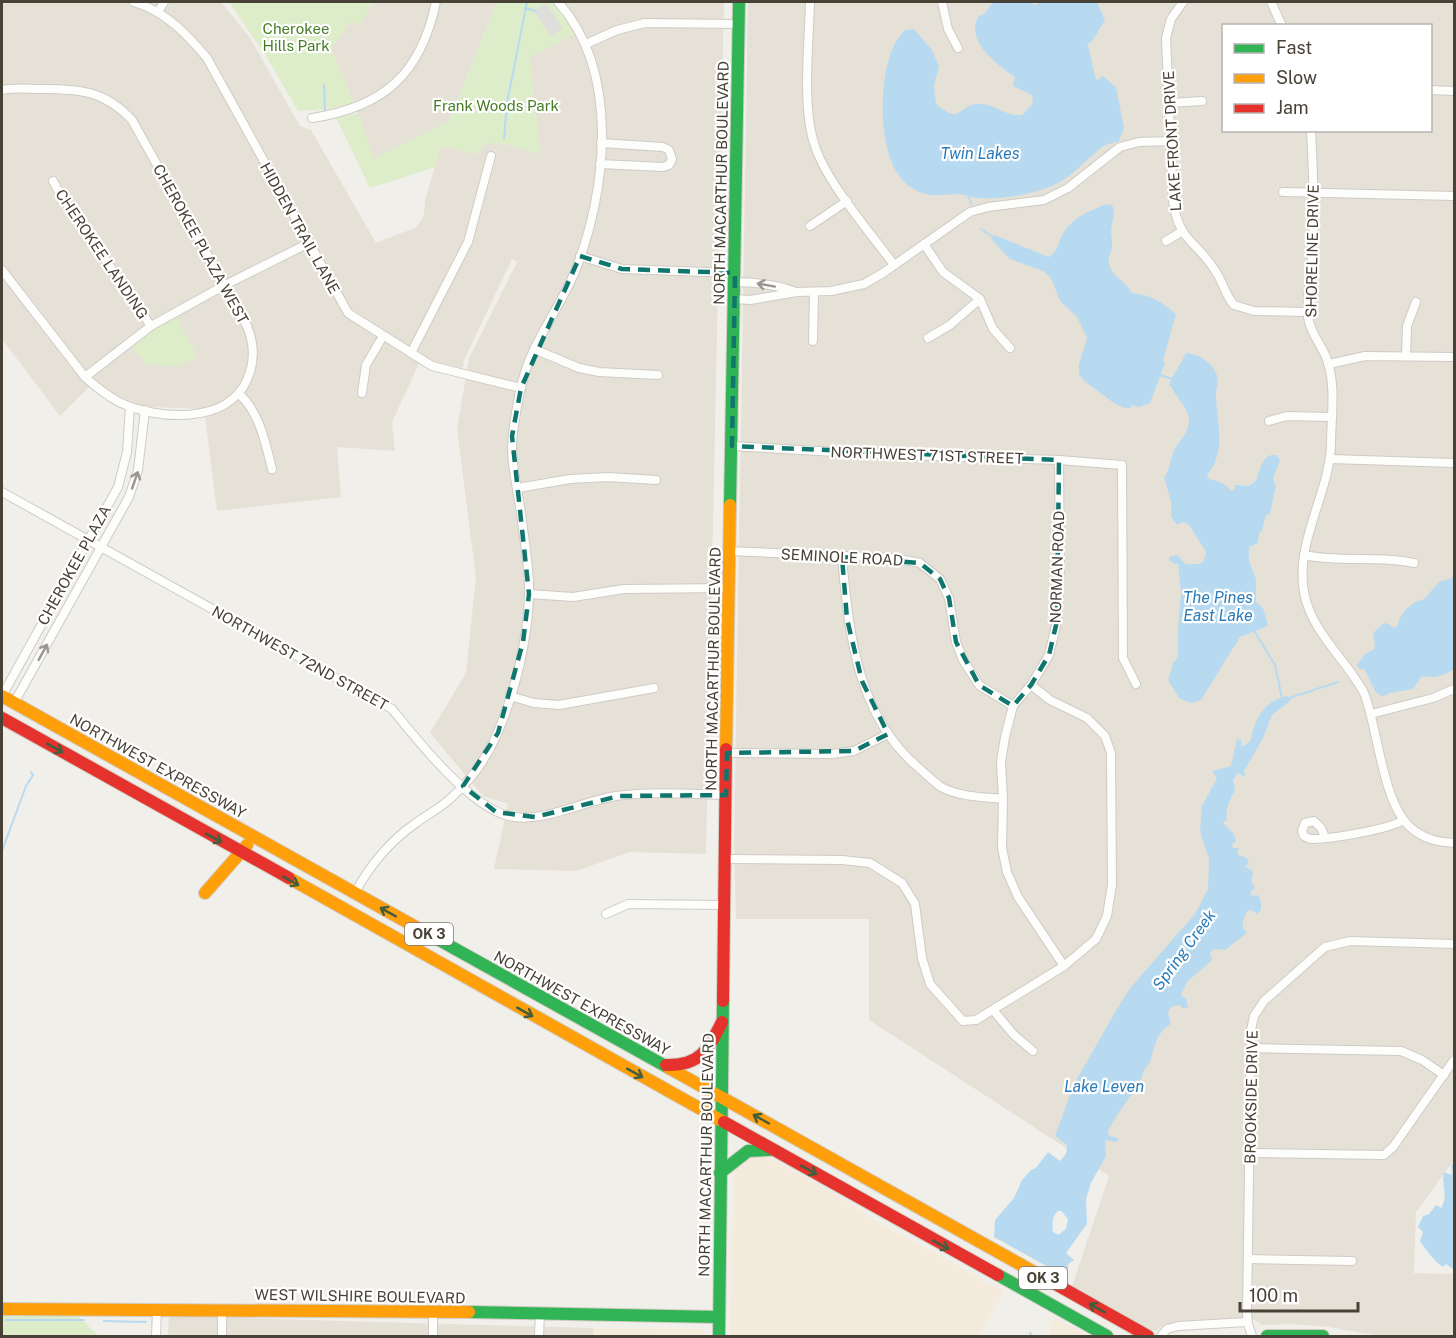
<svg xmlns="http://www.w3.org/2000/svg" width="1456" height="1338" viewBox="0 0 1456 1338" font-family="'Public Sans',sans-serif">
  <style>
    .residential { fill: #e6e1d7; fill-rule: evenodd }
    .commercial { fill: #f4ebdc }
    .green { fill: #deedc9 }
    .parking { fill: #e0deda }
    .water { fill: #b8daf1; fill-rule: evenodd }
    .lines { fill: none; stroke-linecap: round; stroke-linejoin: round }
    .stream { stroke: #b8daf1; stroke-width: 2 }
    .street-casing { stroke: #cecbc6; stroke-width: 10 }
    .fast-casing { stroke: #d1ccc1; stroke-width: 14 }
    .slow-casing { stroke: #d1ccc1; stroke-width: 14 }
    .jam-casing { stroke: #d1ccc1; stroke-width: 14 }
    .street { stroke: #fdfdfc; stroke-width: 8 }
    .fast { stroke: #30b455; stroke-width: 12 }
    .slow { stroke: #ff9f0a; stroke-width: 12 }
    .jam { stroke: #e5322d; stroke-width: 12 }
    .oneway { stroke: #99968f }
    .oneway2 { stroke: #425e3e }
    .marked { fill: none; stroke: #0f766e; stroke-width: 4.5; stroke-dasharray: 12 8; stroke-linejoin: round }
    .labels { text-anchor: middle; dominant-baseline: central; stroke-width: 4.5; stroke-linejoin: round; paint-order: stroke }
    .shield { fill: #fff; stroke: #7f7a72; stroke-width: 1.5 }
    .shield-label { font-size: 14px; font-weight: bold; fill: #484136 }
    .park-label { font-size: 15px; fill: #467d25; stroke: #fff }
    .street-label { font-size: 15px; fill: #484136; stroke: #fff }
    .water-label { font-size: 16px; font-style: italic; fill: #297bba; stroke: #fff }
  </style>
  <rect width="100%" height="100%" fill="#f1efea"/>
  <!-- residential -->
  <g class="residential">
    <path d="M2,2H221L250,38L300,126L311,130L376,243L417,227L424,215L425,200L441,146L477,154L484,145L495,142L540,154L529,57L564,17L552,2H724L706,854L630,852L576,871L494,869L508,804L483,796L430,733L466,673L476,577L457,429L469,358L517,262L512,259L464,360L463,368L436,362L423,355L392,422L395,451L337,447L341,497L217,511L204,409L152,407L137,404L110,392L98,382L89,387L60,416L2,339Z"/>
    <path d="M373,2H497L449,121L374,159L354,103L331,48L352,20L358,25Z"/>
    <path d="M748,2H1454V1160L1416,1212L1414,1273L1454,1274V1336H1380L1329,1327L1291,1324L1262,1325L1251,1318L1165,1324L1156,1331H1152L1072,1286L1109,1176L869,1020V919H736L734,844ZM1224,26H1430V130H1224Z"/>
    <path d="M169,1316L593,1328V1336H168Z"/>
  </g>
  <!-- commercial -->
  <g class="commercial">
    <path d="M765,1156L844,1199L874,1220L978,1277L983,1282L1005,1290L979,1336H730L734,1172L744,1158Z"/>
    <path d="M1055,1318L1088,1336H1051L1049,1329Z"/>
    <path d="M593,1328L704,1329L705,1336H593Z"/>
  </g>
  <!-- green -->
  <g class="green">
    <path d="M229,2H373L358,26L351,21L331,48L354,103L330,109L298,111L266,56Z"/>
    <path d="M497,2H552L575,34L530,57L540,154L495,142L484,145L478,154L441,146L435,167L370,188L336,118L358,113L374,158L449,121Z"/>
    <path d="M176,317L198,356L178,367L152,364L149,366L131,347L151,332Z"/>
    <path d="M2,1314H75L99,1336H2Z"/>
  </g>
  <!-- parking -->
  <path class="parking" d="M545,3L563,28L554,36L549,33L534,12Z"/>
  <!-- water -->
  <g class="water">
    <path d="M993,2H1028L1035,5L1040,2H1097L1105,20L1093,40L1087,45C1093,56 1091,69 1097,80L1103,76L1116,87L1124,128L1119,141C1114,143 1106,144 1102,147C1086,160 1071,178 1052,186C1034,194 999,200 980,198C972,198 965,194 957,194C947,194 936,197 926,194C893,186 885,149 883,120C882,93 884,50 905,30L914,29L932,50L939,66L934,86L936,104C963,127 957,102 982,104C996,105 1006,117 1022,115L1033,103L1032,95L1013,86L1015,77C998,65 965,42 978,17L985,13Z"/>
    <path d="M1106,204L1112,205C1117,214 1111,222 1111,232C1111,237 1113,242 1112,246C1112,253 1107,258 1109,264C1112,277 1125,280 1132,293C1150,294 1163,303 1176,314L1163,361L1165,363L1150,403L1139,407L1131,405V408H1124L1111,401L1083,380L1079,374V364L1087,338L1077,317L1060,301L1051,278L1043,271L1010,259L991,239L994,235L1049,257C1059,251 1059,237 1066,229C1075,216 1094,209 1106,204Z"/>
    <path d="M1186,353C1198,354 1211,361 1216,373C1220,381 1216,387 1216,395C1217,424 1227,451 1207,475L1209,479C1217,481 1227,483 1231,491L1235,489L1234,485L1248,486L1256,481C1261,469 1261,453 1277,455L1280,461L1273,478L1276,486L1270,514L1266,515L1262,531L1259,533L1258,543L1249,547V561L1256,579V602L1263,608L1268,626L1240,637L1201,700L1191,703L1179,698L1168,680L1173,663L1178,657V629L1181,593L1178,563L1175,564L1169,560V557L1177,555L1186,564H1200L1204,561L1206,552L1189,525L1183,522L1177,525L1171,517V502L1164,477C1171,470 1170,455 1176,447C1188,430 1196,420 1180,401C1176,396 1174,390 1169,385C1174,372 1180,366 1186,353Z"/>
    <path d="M1454,573V663L1453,670C1442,676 1434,679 1422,676L1413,689L1390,693L1382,697L1375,691L1365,670L1359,669L1357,665L1364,655L1374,649L1375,644L1373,633L1384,623L1389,624L1394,628L1398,625L1399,619L1405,610L1415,602L1424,599L1440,581L1451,579Z"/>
    <path d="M1287,696L1291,700L1272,715L1263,738L1244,771L1246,777L1238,773L1233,780L1235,790C1230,799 1225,810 1227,820L1223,823L1233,833L1236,841L1232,845L1233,848H1239L1237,854L1247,858L1249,862L1245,867L1252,870L1253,875L1251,881L1255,888L1250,893L1252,896L1258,895L1261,902V910L1257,914L1251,910L1247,911C1244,919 1239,926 1247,933L1225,950L1215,949L1210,952L1212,960L1187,982L1181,995L1186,999L1188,1008H1183L1179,1005L1171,1007L1168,1013L1171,1024C1157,1032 1155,1045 1151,1059C1150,1064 1146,1067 1144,1071C1142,1075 1141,1081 1139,1084C1133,1094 1107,1126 1108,1135L1119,1139L1115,1142L1105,1140L1106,1156L1091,1183L1086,1199L1087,1224L1066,1253L1074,1260L1068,1264V1278L994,1237L995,1220L1014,1198L1022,1180L1031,1170L1036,1168L1048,1152L1060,1161L1066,1154L1067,1145L1055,1136L1074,1084L1121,1002L1131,987L1195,914L1208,889L1209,859L1200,831L1202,806L1217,778L1212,771L1231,766L1237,739L1241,740V746H1244L1251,740C1254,719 1265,700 1287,696ZM1058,1211H1061L1068,1219L1066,1229L1058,1235L1053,1232C1052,1224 1052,1216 1058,1211Z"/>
    <path d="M1454,1162V1270L1446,1264L1443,1267C1433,1260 1427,1251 1420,1241L1423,1232L1418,1227L1423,1216L1429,1214L1436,1205L1441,1208C1449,1196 1441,1185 1444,1172L1452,1175L1451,1165Z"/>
  </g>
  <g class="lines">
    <!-- stream -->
    <g class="stream">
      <path d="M525,8L536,11"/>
      <path d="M324,85L325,113"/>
      <path d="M504,138L507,103L527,2"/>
      <path d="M968,194L971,204"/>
      <path d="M981,229L994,238"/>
      <path d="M1160,375L1172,379"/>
      <path d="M1253,629L1275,665L1282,698"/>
      <path d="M1286,699L1338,682"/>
      <path d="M2,851L26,786L33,775L31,772"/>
      <path d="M6,1320H84"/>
      <path d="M104,1321L146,1322"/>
      <path d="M1030,1333L1032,1336"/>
    </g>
    <defs>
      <g id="street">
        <path d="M134,2C166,12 186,33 207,58L348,313L432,366L521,388"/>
        <path d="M810,2C809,42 802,106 814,143C825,181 870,232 894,265"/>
        <path d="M942,2L948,29L958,48"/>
        <path d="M1183,2L1171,19L1166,38L1173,202C1180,244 1197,240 1216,272C1223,282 1225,295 1234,305L1254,311L1308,312"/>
        <path d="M1271,2L1282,26"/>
        <path d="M158,12L164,2"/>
        <path d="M586,44L617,30L645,23L739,24"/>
        <path d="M2,90C15,87 30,89 43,89C81,89 105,91 132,120L247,326C255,345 255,362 247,380C227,425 156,420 119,402C106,395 96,387 85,377L2,270"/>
        <path d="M1430,90L1454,91"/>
        <path d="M1169,103L1202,101"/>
        <path d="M312,118C385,107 421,73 436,2"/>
        <path d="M1311,130C1313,169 1315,206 1313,245C1312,268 1306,294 1308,317C1310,334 1324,347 1328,363C1336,388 1331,419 1331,445C1329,494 1295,542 1304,592C1311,632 1346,659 1364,693C1379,730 1382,809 1415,831C1427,840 1440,842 1454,843"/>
        <path d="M600,164L663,167L669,165L672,159L669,150L663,147L601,143"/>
        <path d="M53,181L60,194L151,326"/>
        <path d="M1283,192L1454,196"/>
        <path d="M810,226L847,201"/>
        <path d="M1166,241L1181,232"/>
        <path d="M924,244L943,272L980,299L993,329L1010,348"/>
        <path d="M580,256L622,269L735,273"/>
        <path d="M734,282C755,282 777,285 796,292"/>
        <path d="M734,299L750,300L797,292L831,291L864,284L883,273L970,212L988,207L1044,200L1068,188L1120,147L1139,142L1170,141"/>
        <path d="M928,338L950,325L980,299"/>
        <path d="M813,341L814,292"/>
        <path d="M534,349L579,368L599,372L658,375"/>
        <path d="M411,353L468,242L491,156"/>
        <path d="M1406,356L1407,326L1416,302"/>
        <path d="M1329,364L1365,356L1454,357"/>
        <path d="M85,377L151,326L225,285L309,243"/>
        <path d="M362,393L366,365L383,336"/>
        <path d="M239,394C259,411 266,444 272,469"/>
        <path d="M1269,421L1287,416L1331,417"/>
        <path d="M732,446L870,454L1059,460L1122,465L1123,658L1136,684"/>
        <path d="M1330,459L1454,463"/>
        <path d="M1059,460L1060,568L1057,621L1049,655L1031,685L1013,706L1005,737L1001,762L1003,799L1002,848L1007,872L1018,897L1064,966"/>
        <path d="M518,488L570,479L608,477L656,480"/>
        <path d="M2,492L392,709C417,740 470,807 509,816C542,824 583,801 616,796C652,791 690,794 726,795"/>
        <path d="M729,551L894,558L920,563L940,579L949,598L956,642L963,660L979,685L1013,706"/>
        <path d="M1304,555C1341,563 1378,555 1414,563"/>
        <path d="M842,557C849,634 857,717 920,769C927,775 934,782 941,787C960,797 983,797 1003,799"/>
        <path d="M529,594L573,597L624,589L729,588"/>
        <path d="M2,696L118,487L127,452L130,407"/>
        <path d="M510,696L534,703L559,705L654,688"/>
        <path d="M14,703L129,497L138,470L145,410"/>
        <path d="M1371,714L1433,698L1454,689"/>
        <path d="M727,753L832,754L854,751L888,734"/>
        <path d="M1325,837L1321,828L1314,821L1305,823L1302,831L1304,836C1308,838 1308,839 1313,839C1329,839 1392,829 1403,820"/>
        <path d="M726,859L842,860L870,863L902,883L915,904L922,958L930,984L963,1021L976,1020L1064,966L1096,939L1107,916L1112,885L1111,753L1105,736L1087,718L1050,700L1031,685"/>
        <path d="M355,893C369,866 391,840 416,823C428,814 441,808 452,797C471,780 487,757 497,734C515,693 528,639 529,595C530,571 525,545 522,521C519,493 509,461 513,433C516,410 520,383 529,361C541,331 561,304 574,274C607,193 621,72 558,2"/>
        <path d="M606,914L628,904L725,905"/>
        <path d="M993,1010L1014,1035L1033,1051"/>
        <path d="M1251,1048L1401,1051L1422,1060L1444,1075"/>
        <path d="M1250,1153L1384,1155L1393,1147L1454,1060"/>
        <path d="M1248,1259L1352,1261"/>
        <path d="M156,1336L157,1310"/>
        <path d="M222,1336V1310"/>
        <path d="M433,1336V1312"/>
        <path d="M539,1336L540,1312"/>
        <path d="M1161,1336L1167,1329L1178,1326L1247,1322"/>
        <path d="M1252,1336L1248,1324L1247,1314L1251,1030L1254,1016L1264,1001L1325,947L1350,941L1454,944"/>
      </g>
      <g id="fast">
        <path d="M730,505L739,2"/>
        <path d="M423,931L669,1068"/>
        <path d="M720,1173L748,1151L769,1150"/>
        <path d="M998,1275L1107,1336"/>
        <path d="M469,1312L718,1317"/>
        <path d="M719,1336L723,1001"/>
        <path d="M1267,1336H1323"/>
      </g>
      <g id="slow">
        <path d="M2,696L423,931"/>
        <path d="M726,749L730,505"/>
        <path d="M289,878L724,1122"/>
        <path d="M205,893L247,845"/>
        <path d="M669,1068L1050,1281"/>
        <path d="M2,1309L469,1312"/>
      </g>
      <g id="jam">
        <path d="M2,718L289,878"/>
        <path d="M723,1001L726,749"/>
        <path d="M666,1065C700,1066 708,1050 722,1022"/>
        <path d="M724,1122L998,1275"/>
        <path d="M1050,1281L1148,1336"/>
      </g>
    </defs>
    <!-- street casing -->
    <use href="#street" class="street-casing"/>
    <!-- fast casing -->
    <use href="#fast" class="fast-casing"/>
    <!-- slow casing -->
    <use href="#slow" class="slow-casing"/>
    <!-- jam casing -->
    <use href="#jam" class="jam-casing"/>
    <!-- street -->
    <use href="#street" class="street"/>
    <!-- fast -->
    <use href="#fast" class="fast"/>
    <!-- slow -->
    <use href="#slow" class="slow"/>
    <!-- jam -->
    <use href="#jam" class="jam"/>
  </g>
  <!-- one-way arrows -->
  <defs><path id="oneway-shaft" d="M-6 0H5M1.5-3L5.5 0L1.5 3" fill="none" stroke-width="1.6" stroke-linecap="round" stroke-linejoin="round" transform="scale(1.5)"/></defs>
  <g class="oneway">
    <use href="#oneway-shaft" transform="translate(766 285) rotate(-170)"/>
    <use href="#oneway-shaft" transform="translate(135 480) rotate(-71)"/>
    <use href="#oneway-shaft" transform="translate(43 652) rotate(-61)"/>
  </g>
  <g class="oneway2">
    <use href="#oneway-shaft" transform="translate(55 748) rotate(29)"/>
    <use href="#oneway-shaft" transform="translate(214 838) rotate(29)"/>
    <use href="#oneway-shaft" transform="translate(291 881) rotate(29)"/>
    <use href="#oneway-shaft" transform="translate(388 912) rotate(-151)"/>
    <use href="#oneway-shaft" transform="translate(525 1012) rotate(29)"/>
    <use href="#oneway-shaft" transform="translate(635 1073) rotate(29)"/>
    <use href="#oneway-shaft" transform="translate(761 1119) rotate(-151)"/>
    <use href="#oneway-shaft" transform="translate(809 1170) rotate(29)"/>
    <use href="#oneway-shaft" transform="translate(941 1245) rotate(29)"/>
    <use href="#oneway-shaft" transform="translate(1097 1308) rotate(-151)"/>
  </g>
  <!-- marked area -->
  <path class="marked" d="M580,256L622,269L735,273L732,446L1059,460L1057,621L1049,655L1031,685L1013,706L979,685L956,642L949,598L940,579L920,563L842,557L847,619L862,681L888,734L854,751L727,753L726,795L619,796L535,817L496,812L463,786L498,733L523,642L529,594L512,436L521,388Z"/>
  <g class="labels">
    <!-- shield labels -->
    <g class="shield">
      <rect x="405" y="923" width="48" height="22" rx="4.5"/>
      <rect x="1019" y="1267" width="48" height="22" rx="4.5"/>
    </g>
    <g class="shield-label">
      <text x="429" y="934">OK 3</text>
      <text x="1043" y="1278">OK 3</text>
    </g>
    <!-- park labels -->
    <g class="park-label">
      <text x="296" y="28">Cherokee<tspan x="296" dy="17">Hills Park</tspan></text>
      <text x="496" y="105">Frank Woods Park</text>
    </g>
    <!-- street labels -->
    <g class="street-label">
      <text transform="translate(1172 141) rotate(-93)">LAKE FRONT DRIVE</text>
      <text transform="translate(721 183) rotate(-89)">NORTH MACARTHUR BOULEVARD</text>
      <text transform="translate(300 228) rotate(61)">HIDDEN TRAIL LANE</text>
      <text transform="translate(201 244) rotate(61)">CHEROKEE PLAZA WEST</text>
      <text transform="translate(1312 251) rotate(-89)">SHORELINE DRIVE</text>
      <text transform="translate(102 254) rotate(56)">CHEROKEE LANDING</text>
      <text transform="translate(927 455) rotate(2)">NORTHWEST 71ST STREET</text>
      <text transform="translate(842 557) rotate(3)">SEMINOLE ROAD</text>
      <text transform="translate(74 565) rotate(-61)">CHEROKEE PLAZA</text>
      <text transform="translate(1057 567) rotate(-88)">NORMAN ROAD</text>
      <text transform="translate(300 658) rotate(29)">NORTHWEST 72ND STREET</text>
      <text transform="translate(713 669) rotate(-89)">NORTH MACARTHUR BOULEVARD</text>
      <text transform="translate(158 766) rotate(29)">NORTHWEST EXPRESSWAY</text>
      <text transform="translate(582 1003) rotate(29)">NORTHWEST EXPRESSWAY</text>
      <text transform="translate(1251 1097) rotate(-89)">BROOKSIDE DRIVE</text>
      <text transform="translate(706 1155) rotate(-89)">NORTH MACARTHUR BOULEVARD</text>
      <text transform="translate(360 1296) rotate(1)">WEST WILSHIRE BOULEVARD</text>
    </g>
    <!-- water labels -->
    <g class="water-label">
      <text x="980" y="153">Twin Lakes</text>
      <text x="1218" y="597">The Pines<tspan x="1218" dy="18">East Lake</tspan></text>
      <text transform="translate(1184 950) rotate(-54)">Spring Creek</text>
      <text x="1104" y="1086">Lake Leven</text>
    </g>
  </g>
  <!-- border -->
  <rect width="1456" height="1338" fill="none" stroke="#484136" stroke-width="6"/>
  <!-- legend -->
  <rect x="1222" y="24" width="210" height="108" fill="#ffffff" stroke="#b6b3af" stroke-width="1.5"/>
  <rect x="1234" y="44" width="30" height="9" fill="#30b455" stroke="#b6b3af" stroke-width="1.5"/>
  <text x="1276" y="54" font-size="18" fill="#484136">Fast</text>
  <rect x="1234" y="74" width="30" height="9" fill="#ff9f0a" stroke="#b6b3af" stroke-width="1.5"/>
  <text x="1276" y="84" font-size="18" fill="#484136">Slow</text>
  <rect x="1234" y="104" width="30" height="9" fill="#e5322d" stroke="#b6b3af" stroke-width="1.5"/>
  <text x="1276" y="114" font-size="18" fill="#484136">Jam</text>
  <!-- scale -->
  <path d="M1240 1302v9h118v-9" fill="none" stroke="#484136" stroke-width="3"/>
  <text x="1249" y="1302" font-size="18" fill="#484136" stroke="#ffffff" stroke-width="4.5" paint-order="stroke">100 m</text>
</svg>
